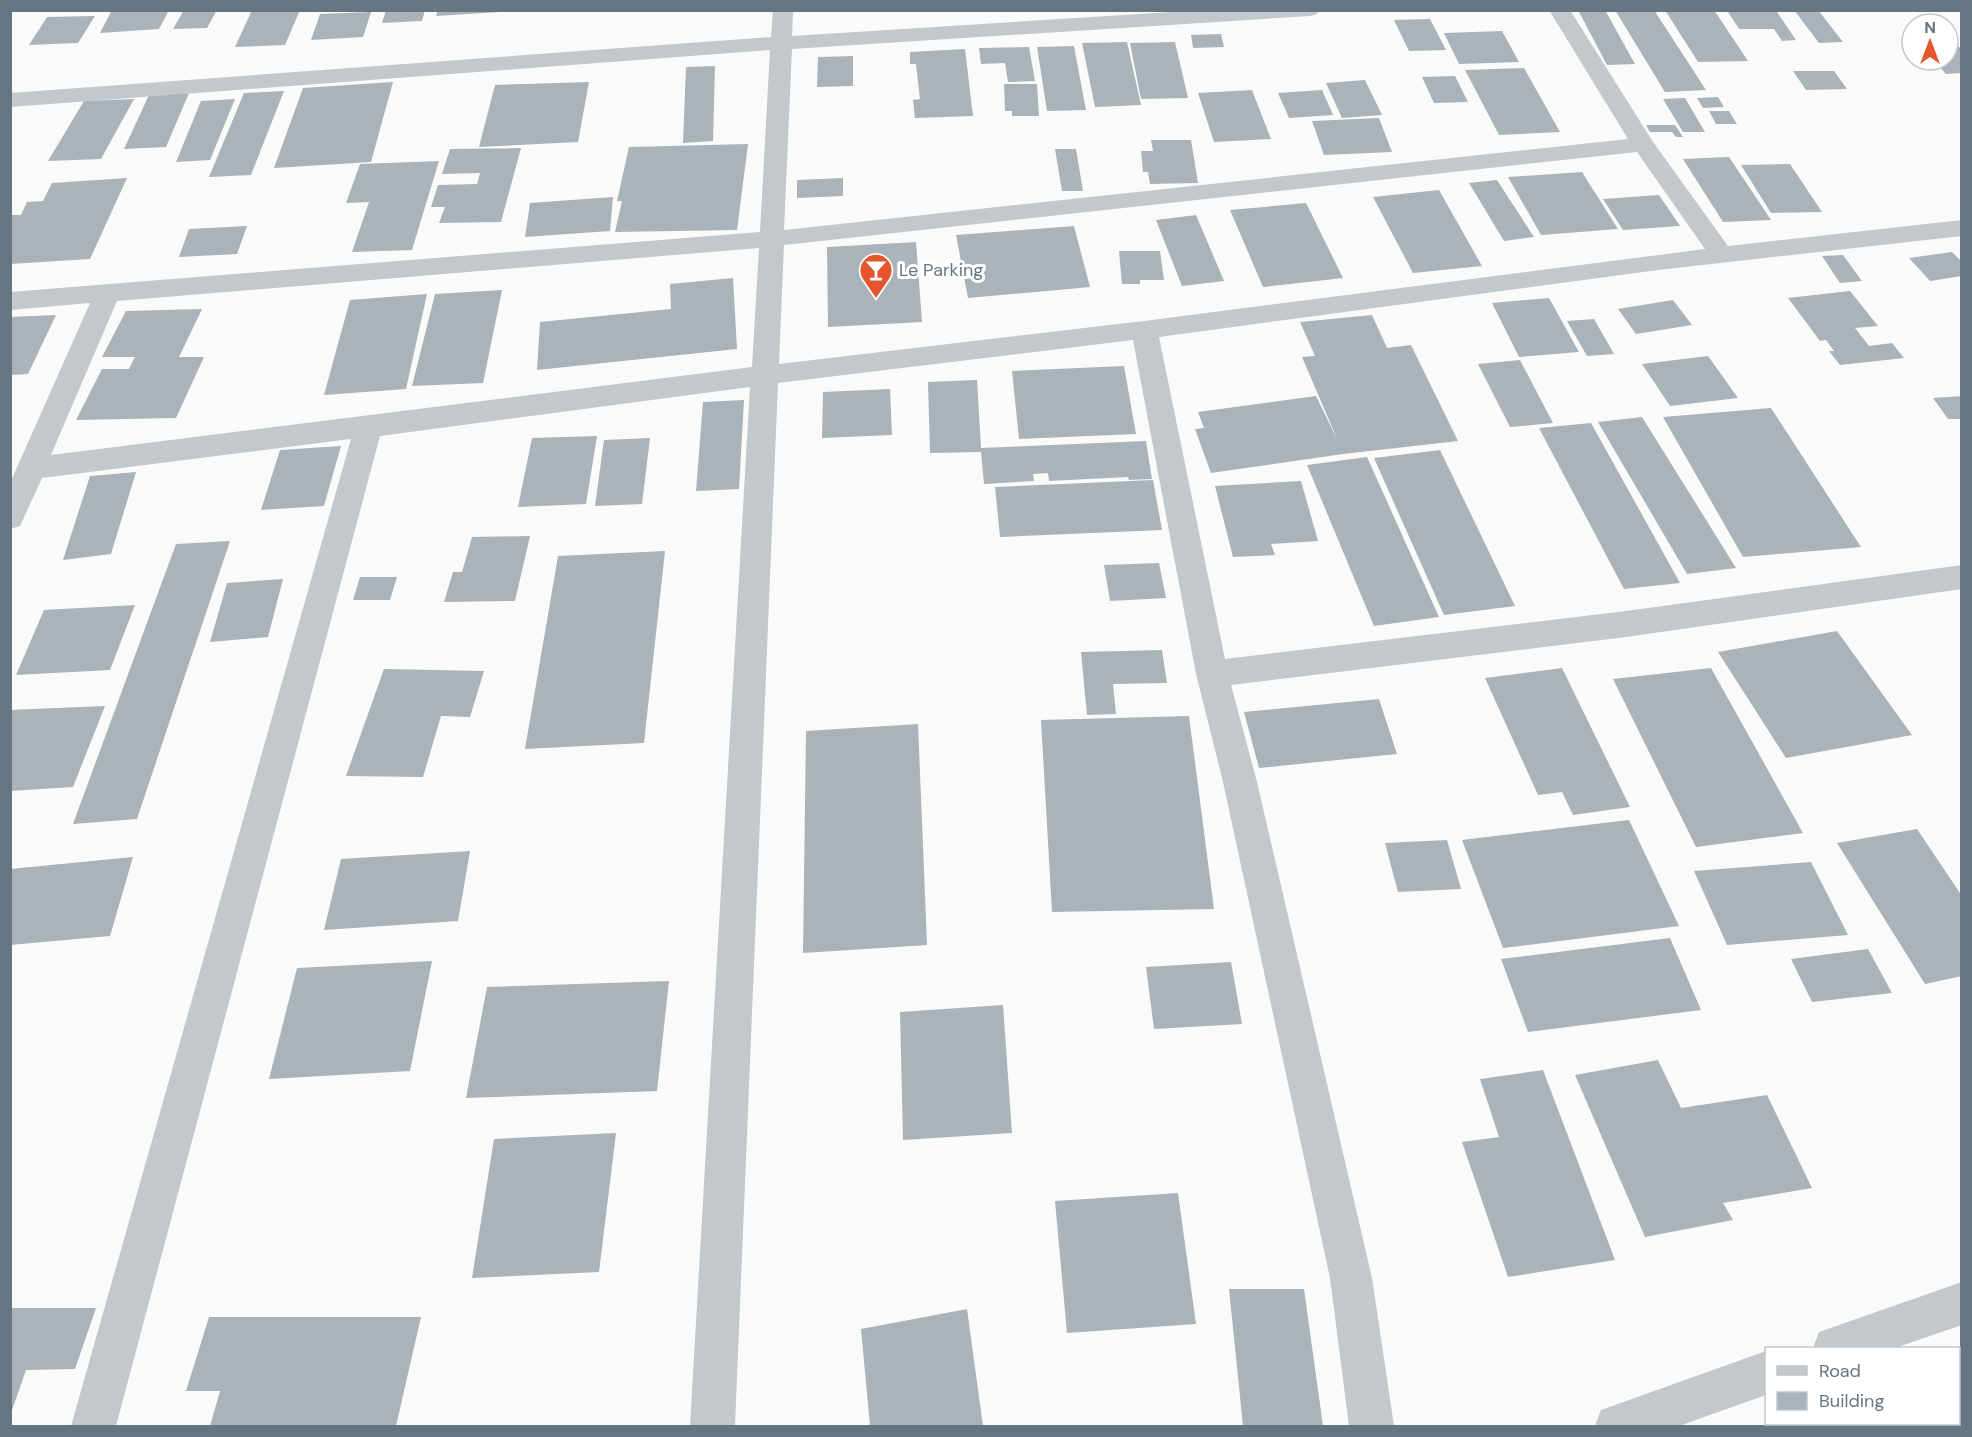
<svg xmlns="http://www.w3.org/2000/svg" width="1972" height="1437" viewBox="0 0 1972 1437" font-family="'DM Sans',sans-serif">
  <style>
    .building { fill: #aab3b9 }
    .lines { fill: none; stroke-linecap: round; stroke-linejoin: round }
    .minor { fill: #c3c8cc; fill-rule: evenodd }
    .labels { text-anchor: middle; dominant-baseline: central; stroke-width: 6; stroke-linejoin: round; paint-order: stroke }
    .far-poi-label { font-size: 18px; fill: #657683; stroke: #fff; text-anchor: start }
  </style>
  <rect width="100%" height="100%" fill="#fafaf8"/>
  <!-- building -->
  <g class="building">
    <path d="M112,10H169L159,29L100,33Z"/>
    <path d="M184,10H217L207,28L173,29Z"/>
    <path d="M252,10H300L285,45L235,47Z"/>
    <path d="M386,10H425L422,21L382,23Z"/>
    <path d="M438,10H500V12L436,16Z"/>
    <path d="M1578,10H1605L1635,64L1607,65Z"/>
    <path d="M1615,10H1654L1706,90L1665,92Z"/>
    <path d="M1665,10H1714L1748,61L1698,62Z"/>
    <path d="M1794,10H1818L1843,42L1819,43Z"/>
    <path d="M371,12L363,37L311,40L320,14Z"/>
    <path d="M1728,12H1777L1796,40L1782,41L1774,29H1739Z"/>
    <path d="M95,16L78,43L29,45L47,17Z"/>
    <path d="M1430,19L1446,50L1409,51L1394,20Z"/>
    <path d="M1502,31L1519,62L1459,64L1444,33Z"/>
    <path d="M1221,34L1224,47L1193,48L1191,35Z"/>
    <path d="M1127,42L1141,105L1095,107L1082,43Z"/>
    <path d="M1175,42L1188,98L1141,99L1130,43Z"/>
    <path d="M1074,46L1086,110L1047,111L1037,47Z"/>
    <path d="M1029,47L1035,81L1008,82L1005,63L981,64L979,48Z"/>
    <path d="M1960,47L1962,73L1946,74L1933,60H1948V48Z"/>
    <path d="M965,49L973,116L915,118L913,100L920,99L916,64H910V52Z"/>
    <path d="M853,56V86L817,87L818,57Z"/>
    <path d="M715,66L713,141L683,143L686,67Z"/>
    <path d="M1524,68L1560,132L1499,135L1465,70Z"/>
    <path d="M1793,71H1834L1847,89L1806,90Z"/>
    <path d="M1455,76L1468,102L1434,103L1422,77Z"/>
    <path d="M1365,80L1382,115L1342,118L1326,83Z"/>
    <path d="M393,82L371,162L274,168L303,88Z"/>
    <path d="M589,82L578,142L479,147L495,85Z"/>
    <path d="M1004,84H1037L1039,116H1012V111H1005Z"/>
    <path d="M1252,90L1271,139L1214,142L1198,93Z"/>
    <path d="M1322,90L1333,115L1289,118L1278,93Z"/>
    <path d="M284,91L251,175L209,177L244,93Z"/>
    <path d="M189,93L166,147L124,149L149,95Z"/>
    <path d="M1718,97L1724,107L1703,108L1697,98Z"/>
    <path d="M1685,98L1705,132H1683L1663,99Z"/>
    <path d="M134,99L101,159L48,161L84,101Z"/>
    <path d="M235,99L210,160L176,162L201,101Z"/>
    <path d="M1709,111H1729L1737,124H1716Z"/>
    <path d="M1379,118L1392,152L1324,155L1312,121Z"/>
    <path d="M1646,125H1675L1683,137H1676L1672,132H1650Z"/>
    <path d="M1151,140H1191L1198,183L1150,184L1148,172H1143L1141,151H1153Z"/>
    <path d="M748,144L737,230L615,232L622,201H617L629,147Z"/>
    <path d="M521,148L501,222L439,223L445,207H431L438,185L477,184L480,173L442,174L450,149Z"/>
    <path d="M1055,149H1076L1083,191H1062Z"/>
    <path d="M1729,157L1771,220L1723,222L1683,159Z"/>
    <path d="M439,161L412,250L352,252L369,202L346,203L360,164Z"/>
    <path d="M1790,164L1822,212L1771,213L1741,165Z"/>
    <path d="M1582,172L1618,229L1541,235L1508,177Z"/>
    <path d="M127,178L90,259L10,264V215H21L27,202L43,201L52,183Z"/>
    <path d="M843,178V196L797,198V180Z"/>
    <path d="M1497,180L1534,237L1504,241L1469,183Z"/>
    <path d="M1439,190L1482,266L1413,273L1373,197Z"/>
    <path d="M1659,195L1680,226L1623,230L1603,199Z"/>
    <path d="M613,197L610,231L525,237L530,203Z"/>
    <path d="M1306,203L1343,278L1263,287L1230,210Z"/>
    <path d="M1196,215L1224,281L1182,286L1156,220Z"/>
    <path d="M247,226L237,254L179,257L189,229Z"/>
    <path d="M1074,226L1090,287L968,298L956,235Z"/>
    <path d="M916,242L922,322L828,327L827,247Z"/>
    <path d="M1119,251H1160L1164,280H1140V284H1122Z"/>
    <path d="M1952,252L1962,262V276L1930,281L1909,258Z"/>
    <path d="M1843,255L1862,281L1840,283L1822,256Z"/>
    <path d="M733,278L737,349L537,370L540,322L671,309L670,284Z"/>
    <path d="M502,290L483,383L412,386L435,294Z"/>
    <path d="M1850,291L1878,326L1855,328L1869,346L1892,343L1904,358L1840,365L1829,351H1834L1826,340L1820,341L1788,298Z"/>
    <path d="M427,294L406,389L324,395L350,300Z"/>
    <path d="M1549,298L1579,352L1519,357L1492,303Z"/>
    <path d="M1673,300L1692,325L1636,334L1618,309Z"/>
    <path d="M202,309L179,357H204L176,418L76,420L102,369H129L135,357H102L126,311Z"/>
    <path d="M56,315L28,374L10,375V317Z"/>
    <path d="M1372,315L1387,348L1411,345L1458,441L1343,454L1211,473L1195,429L1204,428L1198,412L1316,396L1338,441L1302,357L1315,356L1300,322Z"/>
    <path d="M1594,319L1614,354L1587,356L1567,321Z"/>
    <path d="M1708,356L1738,398L1670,406L1642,364Z"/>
    <path d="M1520,360L1553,423L1510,427L1478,364Z"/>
    <path d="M1124,366L1136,434L1019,439L1012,371Z"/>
    <path d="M977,380L981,448L1146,441L1152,479L1129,480L1128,477L1049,481L1048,473L1033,474L1034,481L984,484L981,452L930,453L928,382Z"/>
    <path d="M890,389L892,435L822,438L823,392Z"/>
    <path d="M1962,396V419H1948L1933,398Z"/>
    <path d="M744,400L739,489L696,491L703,402Z"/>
    <path d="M1771,408L1861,547L1743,557L1663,417Z"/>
    <path d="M1642,417L1736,568L1687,574L1598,422Z"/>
    <path d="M1591,423L1680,583L1624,589L1539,428Z"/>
    <path d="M597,436L586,504L518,507L532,438Z"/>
    <path d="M650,438L642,504L595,506L604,440Z"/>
    <path d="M341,446L324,506L261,510L280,450Z"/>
    <path d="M1440,450L1515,606L1444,615L1374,458Z"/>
    <path d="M1367,457L1439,617L1374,626L1307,465Z"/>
    <path d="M136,472L111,554L63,560L90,476Z"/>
    <path d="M1153,480L1162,530L1000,537L995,487Z"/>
    <path d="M1301,481L1318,541L1271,544L1275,555L1233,557L1215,486Z"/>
    <path d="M530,536L515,601L444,602L453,572H462L472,537Z"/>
    <path d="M230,541L137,819L73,824L176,544Z"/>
    <path d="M665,551L644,743L525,749L558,556Z"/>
    <path d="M1159,563L1166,598L1110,601L1104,565Z"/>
    <path d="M360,577H397L390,600H353Z"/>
    <path d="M283,579L268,637L210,642L227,583Z"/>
    <path d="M135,605L110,670L16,675L44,610Z"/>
    <path d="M1837,631L1912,735L1786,758L1718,652Z"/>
    <path d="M1162,650L1167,683L1113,684L1116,714L1087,715L1081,652Z"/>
    <path d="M1562,668L1630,807L1573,815L1562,792L1538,795L1485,678Z"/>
    <path d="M1711,668L1803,833L1696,847L1613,679Z"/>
    <path d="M384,669L484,671L470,717L441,716L423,777L346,776Z"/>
    <path d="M1379,699L1397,754L1259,768L1244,712Z"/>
    <path d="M105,706L73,787L10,791V710Z"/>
    <path d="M1189,716L1214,909L1052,912L1041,720Z"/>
    <path d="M918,724L927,945L803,953L806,731Z"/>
    <path d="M1629,820L1679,926L1503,948L1462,840Z"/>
    <path d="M1917,829L1962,896V976L1925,984L1837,843Z"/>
    <path d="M1447,840L1461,889L1398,892L1385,843Z"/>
    <path d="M470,851L458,921L324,930L341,859Z"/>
    <path d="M133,857L110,936L10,945V869Z"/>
    <path d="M1811,862L1848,935L1727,945L1694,871Z"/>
    <path d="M1670,938L1701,1010L1528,1032L1501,959Z"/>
    <path d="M1868,949L1892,993L1812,1002L1791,959Z"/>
    <path d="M432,961L410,1071L269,1079L297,968Z"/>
    <path d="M1231,962L1242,1024L1154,1029L1146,967Z"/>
    <path d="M669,981L657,1091L466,1098L487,987Z"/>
    <path d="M1003,1005L1012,1133L903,1140L900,1012Z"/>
    <path d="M1658,1060L1681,1108L1767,1095L1812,1188L1723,1203L1733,1220L1645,1237L1575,1075Z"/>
    <path d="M1543,1070L1615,1260L1508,1277L1462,1142L1499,1137L1480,1079Z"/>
    <path d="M616,1133L599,1272L472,1278L494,1139Z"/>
    <path d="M1178,1193L1196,1324L1067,1333L1055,1201Z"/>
    <path d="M1229,1289H1304L1323,1426H1243Z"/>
    <path d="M10,1308H96L75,1369L26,1370L11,1413Z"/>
    <path d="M967,1309L983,1426H870L861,1329Z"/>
    <path d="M209,1317H421L396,1426H210L220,1391H186Z"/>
  </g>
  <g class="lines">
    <!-- minor -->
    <g class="minor">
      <path d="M773,10H793L792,36L1202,10H1320L1317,14L1310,16L792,49L784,230L1628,139L1549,10H1570L1653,142L1728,246L1962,220V236L1658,270L1159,337L1225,659L1626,611L1962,565V589L1626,637L1231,685L1257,782L1372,1278L1394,1426H1349L1330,1278L1223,782L1196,674L1133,340L778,383L735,1426H690L750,387L380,436L116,1426H71L351,439L42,478L20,526L10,529V483L90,303L10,310V292L760,232L770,50L10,107V93L771,37ZM1637,152L1705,249L1144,321L779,364L784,245ZM759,248L752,367L51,455L117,301Z"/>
      <path d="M1962,1282V1325L1895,1348H1813L1819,1332Z"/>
      <path d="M1766,1351V1395L1679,1426H1595L1601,1410Z"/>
    </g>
  </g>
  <!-- icons -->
  <defs>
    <symbol id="bar-pin" viewBox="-11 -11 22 30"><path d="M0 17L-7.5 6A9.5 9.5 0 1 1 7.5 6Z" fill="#e4572e" stroke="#fff"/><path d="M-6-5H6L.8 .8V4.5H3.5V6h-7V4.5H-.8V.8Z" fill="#fff"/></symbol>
  </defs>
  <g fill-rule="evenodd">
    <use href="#bar-pin" x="857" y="251" width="38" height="52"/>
  </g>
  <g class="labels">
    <!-- far-poi labels -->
    <g class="far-poi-label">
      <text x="899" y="270">Le Parking</text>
    </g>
  </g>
  <!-- border -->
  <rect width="1972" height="1437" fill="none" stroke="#657683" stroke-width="24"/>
  <!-- legend -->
  <rect x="1765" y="1347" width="195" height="78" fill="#ffffff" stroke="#c1c8cd" stroke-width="1.5"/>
  <rect x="1777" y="1366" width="30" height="9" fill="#c3c8cc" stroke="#c1c8cd" stroke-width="1.5"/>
  <text x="1819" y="1377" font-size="18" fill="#657683">Road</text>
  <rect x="1777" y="1392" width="30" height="18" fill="#aab3b9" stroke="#c1c8cd" stroke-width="1.5"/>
  <text x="1819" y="1407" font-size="18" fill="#657683">Building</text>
  <!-- north arrow -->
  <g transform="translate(1930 42)"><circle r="28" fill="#ffffff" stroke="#c1c8cd" stroke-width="1.5"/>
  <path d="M0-4.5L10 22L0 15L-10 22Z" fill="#e4572e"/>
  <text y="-9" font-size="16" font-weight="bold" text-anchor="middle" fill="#657683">N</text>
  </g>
</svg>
